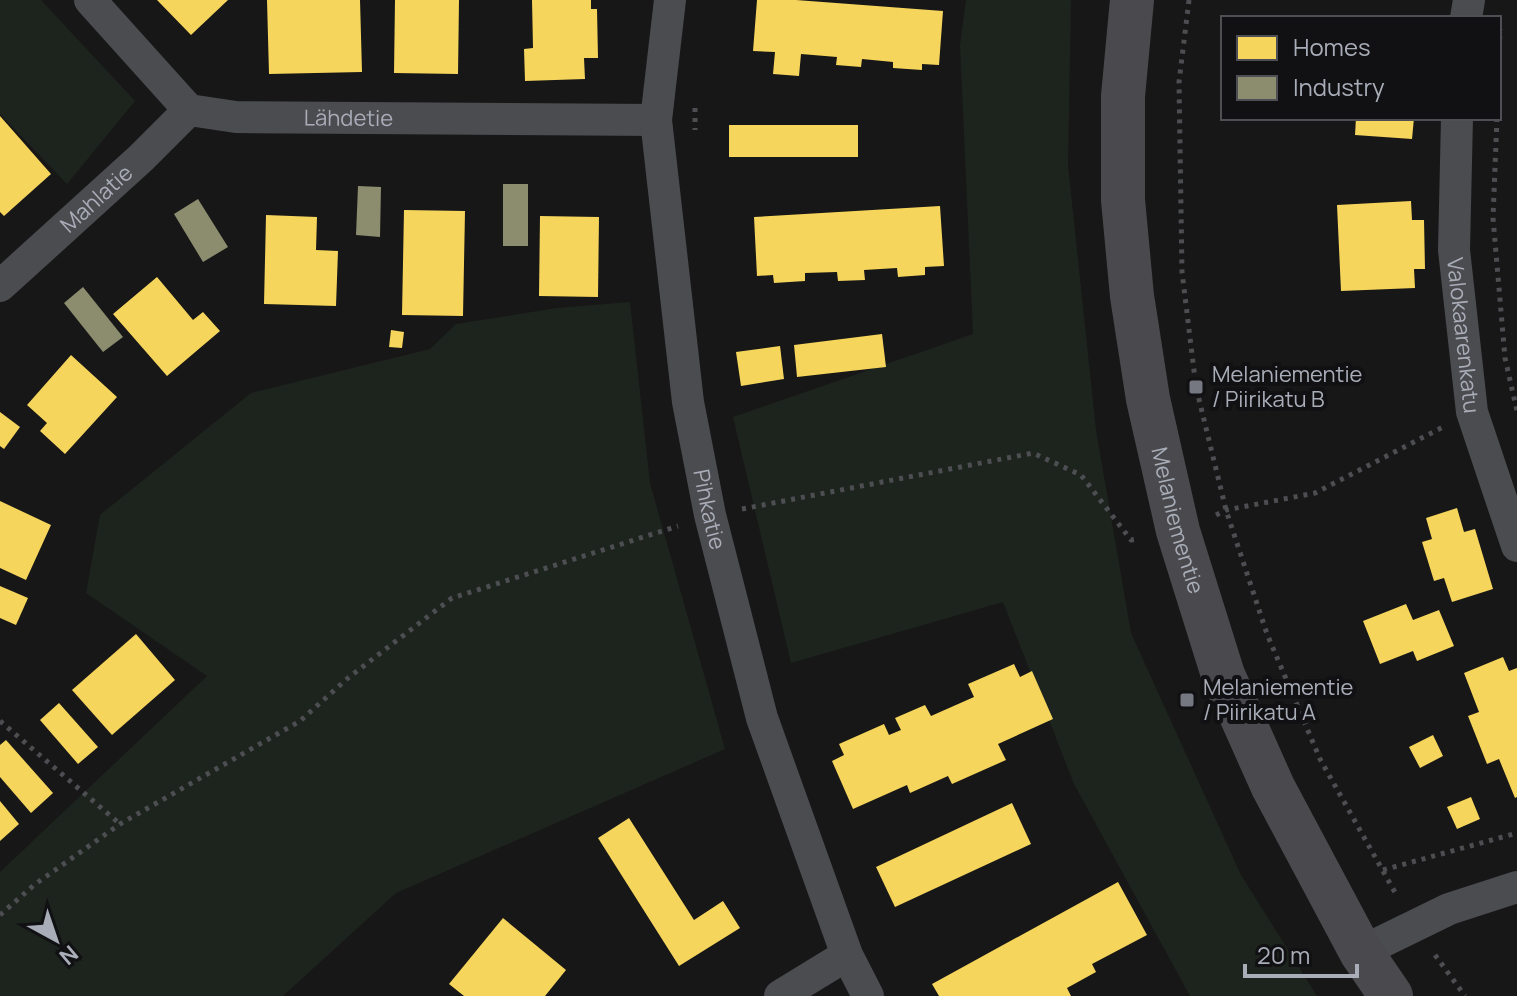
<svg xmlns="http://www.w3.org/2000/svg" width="1517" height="996" viewBox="0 0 1517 996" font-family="Manrope,sans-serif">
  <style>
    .green { fill: #1d241e }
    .homes { fill: #f6d55c }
    .industry { fill: #8c8c6e }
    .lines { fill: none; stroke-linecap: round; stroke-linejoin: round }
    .path { stroke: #4d4e52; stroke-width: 5; stroke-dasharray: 4 6; stroke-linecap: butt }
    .street { stroke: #4b4c50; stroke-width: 32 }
    .secondary { stroke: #4a4a4e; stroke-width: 44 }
    .poi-dot { fill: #757880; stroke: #111113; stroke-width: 3 }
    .labels { text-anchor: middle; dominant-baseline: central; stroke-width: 8; stroke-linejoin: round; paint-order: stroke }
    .street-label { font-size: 22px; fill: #a8adb8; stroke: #111113 }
    .poi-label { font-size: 22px; fill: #a8adb8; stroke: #111113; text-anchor: start }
  </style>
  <rect width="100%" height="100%" fill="#171717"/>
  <!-- green -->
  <g class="green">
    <path d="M0,0H41L135,101L67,184L0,114Z"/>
    <path d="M966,0H1071L1068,165L1096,430L1131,633L1241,875L1317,996H1190L1074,784L1003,602L791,663L733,417L973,334L960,45Z"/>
    <path d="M630,302L650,483L725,749L396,893L283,996H0V872L207,676L86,593L100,515L251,393L430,349L456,324L557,308Z"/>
  </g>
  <!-- homes -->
  <g class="homes">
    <path d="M157,0H228L191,35Z"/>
    <path d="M267,0H360L362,72L269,74Z"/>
    <path d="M395,0H459L458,74L394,73Z"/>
    <path d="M532,0H591V9H597L598,58H584L585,79L525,81L524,49L533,48Z"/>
    <path d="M757,0H796L943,11L939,65L922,64V70L893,68V62L862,59L861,67L836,65L837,57L801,54L799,76L773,74L775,52L753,51Z"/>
    <path d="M0,116L51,174L4,216L0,212Z"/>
    <path d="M1356,118H1414L1412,139L1355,135Z"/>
    <rect x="729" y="125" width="129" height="32"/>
    <path d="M1411,201L1412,220H1424L1425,269H1414L1415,288L1341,291L1337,205Z"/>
    <path d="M940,206L944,266L925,267V275L898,277L897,268L864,270L865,280L838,281L837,272L805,273V281L774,283L773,275L757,276L754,217Z"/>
    <path d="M404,210L465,211L463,316L402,315Z"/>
    <path d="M266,215L317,217L316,250L338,251L336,306L264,304Z"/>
    <path d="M540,216L599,217L598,297L539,296Z"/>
    <path d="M157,277L193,320L203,312L220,331L167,376L113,314Z"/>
    <path d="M391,330L404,332L402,348L389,347Z"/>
    <path d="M882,334L886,367L797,377L794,345Z"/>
    <path d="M780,346L784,379L741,386L736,352Z"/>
    <path d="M71,355L117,397L65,454L40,431L47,423L27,405Z"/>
    <path d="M0,412L20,427L4,449L0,446Z"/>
    <path d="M0,501L51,525L26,580L0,568Z"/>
    <path d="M1457,508L1464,532L1475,529L1493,589L1452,602L1444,578L1434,581L1422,542L1432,539L1426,518Z"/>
    <path d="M0,586L28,598L16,625L0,618Z"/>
    <path d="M1406,604L1413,620L1439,610L1454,646L1417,661L1413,651L1380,664L1363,621Z"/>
    <path d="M136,634L175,680L112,735L72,690Z"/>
    <path d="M1503,657L1509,671L1517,668V797L1515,798L1499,759L1487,764L1468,716L1479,712L1464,673Z"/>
    <path d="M1014,664L1020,677L1032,671L1053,719L998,744L1006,760L952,784L948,776L910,793L907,785L853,809L832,761L844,755L839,744L884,724L889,735L901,730L895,718L925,705L931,716L974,697L968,684Z"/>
    <path d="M59,703L98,747L78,764L40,720Z"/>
    <path d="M1433,735L1443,756L1420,768L1409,747Z"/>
    <path d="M6,740L53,793L31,813L0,777V745Z"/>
    <path d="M1471,797L1480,819L1457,829L1447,807Z"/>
    <path d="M0,801L19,824L0,841Z"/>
    <path d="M1012,803L1031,844L895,907L876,867Z"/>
    <path d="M629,818L694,920L723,901L740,928L679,966L598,838Z"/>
    <path d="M1118,882L1147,935L1092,964L1096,972L1067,988L1071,996H939L932,984Z"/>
    <path d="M503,918L566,970L545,996H464L449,984Z"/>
  </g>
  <!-- industry -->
  <g class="industry">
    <rect x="503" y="184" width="25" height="62"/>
    <path d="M358,186L381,187L380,237L356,235Z"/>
    <path d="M198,199L228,247L203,262L174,214Z"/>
    <path d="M83,287L123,337L103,352L64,303Z"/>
  </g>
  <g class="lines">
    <!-- path -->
    <g class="path">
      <path d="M1189,0L1179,82L1182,272L1196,387L1226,510L1267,634L1320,759L1397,896"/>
      <path d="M1499,60L1500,29"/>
      <path d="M695,108V130"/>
      <path d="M1497,118L1493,218L1505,358L1517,411"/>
      <path d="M742,509L1033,453L1081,475L1131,540L1138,539"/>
      <path d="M1216,515L1226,510L1315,493L1443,427"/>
      <path d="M0,721L120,824"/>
      <path d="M1383,870L1517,833"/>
      <path d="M0,915L34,885L120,824L300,721L348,678L452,598L678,526"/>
      <path d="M1435,955L1465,996"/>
    </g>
    <!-- street -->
    <g class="street">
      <path id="s1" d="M90,0L189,110L236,117L656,120"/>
      <path id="s2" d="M670,0L656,120L688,402L710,515L762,718L847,955L868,996"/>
      <path d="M1466,18L1469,0"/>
      <path id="s3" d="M1457,118L1454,250L1472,412L1517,546"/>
      <path id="s4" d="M0,286L141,158L189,110"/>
      <path d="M1361,952L1449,909L1517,887"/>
      <path d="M780,996L847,955"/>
    </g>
    <!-- secondary -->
    <path class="secondary" id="s5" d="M1132,0L1123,96V200L1132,296L1148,399L1178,531L1223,675L1273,787L1361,952L1391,996"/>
  </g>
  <!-- markers -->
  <g class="poi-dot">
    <rect x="1188" y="379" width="16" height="16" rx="4"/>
    <rect x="1179" y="692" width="16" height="16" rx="4"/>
  </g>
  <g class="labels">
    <!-- street labels -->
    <g class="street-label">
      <text stroke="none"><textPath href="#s1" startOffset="308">Lähdetie</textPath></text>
      <text stroke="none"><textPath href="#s4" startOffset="130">Mahlatie</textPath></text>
      <text stroke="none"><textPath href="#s3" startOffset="218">Valokaarenkatu</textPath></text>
      <text stroke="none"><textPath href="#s2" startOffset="514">Pihkatie</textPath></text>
      <text stroke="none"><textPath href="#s5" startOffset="526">Melaniementie</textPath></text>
    </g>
    <!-- poi labels -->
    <g class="poi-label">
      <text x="1212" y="374">Melaniementie<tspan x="1212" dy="25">/ Piirikatu B</tspan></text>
      <text x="1203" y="687">Melaniementie<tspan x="1203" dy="25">/ Piirikatu A</tspan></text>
    </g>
  </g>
  <!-- legend -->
  <rect x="1221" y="16" width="280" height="104" fill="#111113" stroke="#4d4f55" stroke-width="2"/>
  <rect x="1237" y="36" width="40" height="24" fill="#f6d55c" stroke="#4d4f55" stroke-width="2"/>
  <text x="1293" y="56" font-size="24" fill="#a8adb8">Homes</text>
  <rect x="1237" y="76" width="40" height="24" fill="#8c8c6e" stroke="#4d4f55" stroke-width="2"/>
  <text x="1293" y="96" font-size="24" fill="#a8adb8">Industry</text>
  <!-- north arrow -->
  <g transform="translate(56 940) rotate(140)" stroke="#111113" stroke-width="6" paint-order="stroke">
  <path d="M0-6L14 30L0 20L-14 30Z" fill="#a8adb8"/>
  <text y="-12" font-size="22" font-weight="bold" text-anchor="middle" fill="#a8adb8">N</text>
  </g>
  <!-- scale -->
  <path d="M1245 964v12h112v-12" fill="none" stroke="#a8adb8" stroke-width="4"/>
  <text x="1257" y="964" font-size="24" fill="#a8adb8" stroke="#111113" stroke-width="6" paint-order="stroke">20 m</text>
</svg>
